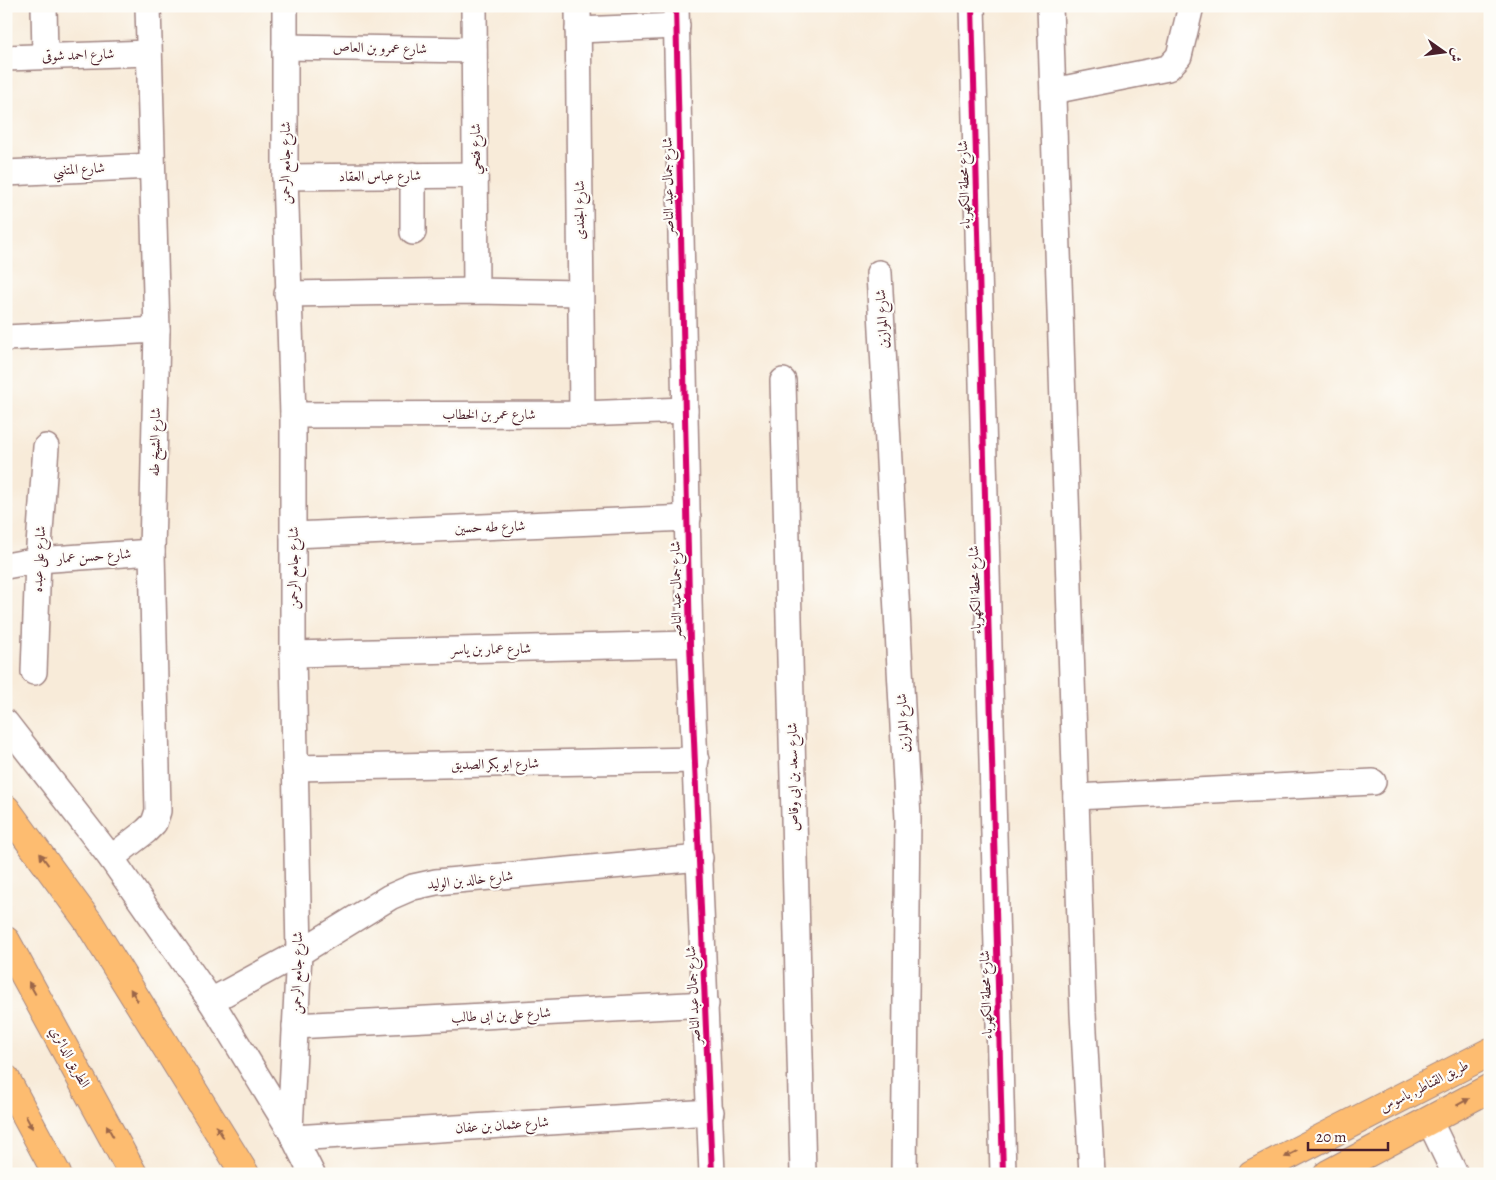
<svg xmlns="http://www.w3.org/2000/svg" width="1496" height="1180" viewBox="0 0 1496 1180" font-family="Alegreya,Amiri,serif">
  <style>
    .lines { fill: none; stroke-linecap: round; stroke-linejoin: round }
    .minor-casing { stroke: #a18582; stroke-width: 28 }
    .major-casing { stroke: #a18582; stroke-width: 30 }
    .highway-casing { stroke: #a18582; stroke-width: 30 }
    .minor { stroke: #fff; stroke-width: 25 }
    .major { stroke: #fdbc70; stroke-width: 28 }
    .highway { stroke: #fdbc70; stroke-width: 28 }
    .cycleway-casing { stroke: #fdfcf7; stroke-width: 9 }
    .cycleway { stroke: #d6006c; stroke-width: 6 }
    .oneway { fill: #9b664a }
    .labels { text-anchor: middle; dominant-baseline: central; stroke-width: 4.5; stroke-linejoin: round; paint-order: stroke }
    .street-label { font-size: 14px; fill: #4a1f2b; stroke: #fdfcf7 }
  </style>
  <rect width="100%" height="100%" fill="#fdfcf7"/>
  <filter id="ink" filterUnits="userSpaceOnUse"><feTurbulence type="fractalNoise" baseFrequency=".02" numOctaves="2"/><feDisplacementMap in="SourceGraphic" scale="10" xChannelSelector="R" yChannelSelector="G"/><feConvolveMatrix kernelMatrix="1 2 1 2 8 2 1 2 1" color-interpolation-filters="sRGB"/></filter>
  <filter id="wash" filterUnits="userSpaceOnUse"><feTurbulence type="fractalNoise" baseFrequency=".0096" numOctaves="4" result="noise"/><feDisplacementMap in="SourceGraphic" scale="20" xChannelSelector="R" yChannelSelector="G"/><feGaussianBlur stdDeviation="1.12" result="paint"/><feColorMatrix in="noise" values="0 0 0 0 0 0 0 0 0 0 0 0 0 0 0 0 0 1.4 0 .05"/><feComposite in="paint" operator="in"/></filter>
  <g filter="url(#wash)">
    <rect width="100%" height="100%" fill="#f8ebd9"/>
  </g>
  <g filter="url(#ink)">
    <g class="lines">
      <defs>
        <g id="minor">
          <path d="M44,6L45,56"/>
          <path d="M285,6V177L293,415V654L299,953L290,1130"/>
          <path d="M474,6L476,291"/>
          <path d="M578,6L582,414"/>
          <path d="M676,6L690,644L712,1174"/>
          <path d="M972,6L1003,1174"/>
          <path d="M1050,6L1083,1013L1092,1174"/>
          <path d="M578,30L677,26"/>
          <path d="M285,47L474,50"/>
          <path d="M6,58L149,53"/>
          <path d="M1053,91L1168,68L1179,56L1191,6"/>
          <path d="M6,173L152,166"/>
          <path d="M413,175V232"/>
          <path d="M285,177L475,175"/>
          <path d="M879,273L908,819L904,1174"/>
          <path d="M287,294L476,291L580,293"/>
          <path d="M6,338L157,330"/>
          <path d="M783,381L803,1174"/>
          <path d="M293,415L582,414L685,410"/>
          <path d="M293,535L688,518"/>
          <path d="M6,566L38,560L152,552"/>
          <path d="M293,654L690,644"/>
          <path d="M34,672L38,560L46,447"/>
          <path d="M6,723L111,858L211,1001L290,1130L312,1174"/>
          <path d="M295,768L696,760"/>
          <path d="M1076,797L1373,782"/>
          <path d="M111,858L146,831L154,823L158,811L152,552L157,330L148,6"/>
          <path d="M211,1001L299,953L390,897L413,887L436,882L700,858"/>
          <path d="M295,1026L706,1004"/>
          <path d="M1429,1120L1455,1174"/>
          <path d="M294,1138L711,1112"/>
        </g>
        <g id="major">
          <path d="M1252,1174L1490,1052"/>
          <path d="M1328,1174L1490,1088"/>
        </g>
        <g id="highway">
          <path d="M6,809L88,921L245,1174"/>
          <path d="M6,941L133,1174"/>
          <path d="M6,1079L57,1174"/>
        </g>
      </defs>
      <!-- minor casing -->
      <use href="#minor" class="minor-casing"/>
      <!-- major casing -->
      <use href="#major" class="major-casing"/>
      <!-- highway casing -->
      <use href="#highway" class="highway-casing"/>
      <!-- minor -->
      <use href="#minor" class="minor"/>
      <!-- major -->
      <use href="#major" class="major"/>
      <!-- highway -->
      <use href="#highway" class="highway"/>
      <defs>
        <g id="cycleway">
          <path d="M676,6L690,644L712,1174"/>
          <path d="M972,6L1003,1174"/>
        </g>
      </defs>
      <!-- cycleway casing -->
      <use href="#cycleway" class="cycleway-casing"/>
      <!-- cycleway -->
      <use href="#cycleway" class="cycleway"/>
    </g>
    <!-- one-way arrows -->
    <defs><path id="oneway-solid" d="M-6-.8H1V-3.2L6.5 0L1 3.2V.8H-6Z" transform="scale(1.25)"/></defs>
    <g class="oneway">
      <use href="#oneway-solid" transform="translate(44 859) rotate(-126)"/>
      <use href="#oneway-solid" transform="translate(32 988) rotate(-119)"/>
      <use href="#oneway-solid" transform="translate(134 995) rotate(-122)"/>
      <use href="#oneway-solid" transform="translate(1463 1102) rotate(-28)"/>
      <use href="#oneway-solid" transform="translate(29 1122) rotate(62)"/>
      <use href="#oneway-solid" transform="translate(110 1131) rotate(-119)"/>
      <use href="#oneway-solid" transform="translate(220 1132) rotate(-122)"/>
      <use href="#oneway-solid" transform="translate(1291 1154) rotate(153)"/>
    </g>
  </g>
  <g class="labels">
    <!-- street labels -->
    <g class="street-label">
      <text transform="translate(380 48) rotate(1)">شارع عمرو بن العاص</text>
      <text transform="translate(78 55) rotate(-2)">شارع احمد شوقى</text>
      <text transform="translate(475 149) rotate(-90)">شارع فتحي</text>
      <text transform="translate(285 163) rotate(-90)">شارع جامع الرحمن</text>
      <text transform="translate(79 169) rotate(-3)">شارع المتنبي</text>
      <text transform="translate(380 176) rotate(-1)">شارع عباس العقاد</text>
      <text transform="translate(964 185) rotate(-92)">شارع محطة الكهرباء</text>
      <text transform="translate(668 186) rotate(-91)">شارع جمال عبد الناصر</text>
      <text transform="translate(579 210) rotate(-90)">شارع الجندى</text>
      <text transform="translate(882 319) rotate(-93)">شارع الموازين</text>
      <text x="489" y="414">شارع عمر بن الخطاب</text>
      <text transform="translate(155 442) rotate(-89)">شارع الشيخ طه</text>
      <text transform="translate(490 527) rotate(-2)">شارع طه حسين</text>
      <text transform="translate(94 556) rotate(-4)">شارع حسن عمار</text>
      <text transform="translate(39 559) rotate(-87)">شارع على عبده</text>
      <text transform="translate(293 568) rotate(-90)">شارع جامع الرحمن</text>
      <text transform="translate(676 590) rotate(-91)">شارع جمال عبد الناصر</text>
      <text transform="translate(975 590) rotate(-92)">شارع محطة الكهرباء</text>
      <text transform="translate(491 649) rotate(-1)">شارع عمار بن ياسر</text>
      <text transform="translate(903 723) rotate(-93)">شارع الموازين</text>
      <text transform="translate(495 764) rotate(-1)">شارع ابو بكر الصديق</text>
      <text transform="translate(793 777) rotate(-91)">شارع سعد بن ابى وقاص</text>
      <text transform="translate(470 880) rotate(-6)">شارع خالد بن الوليد</text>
      <text transform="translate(297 973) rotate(-89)">شارع جامع الرحمن</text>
      <text transform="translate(693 995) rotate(-93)">شارع جمال عبد الناصر</text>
      <text transform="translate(986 995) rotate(-92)">شارع محطة الكهرباء</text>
      <text transform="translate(501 1015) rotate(-3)">شارع على بن ابى طالب</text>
      <text transform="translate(70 1057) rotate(61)">الطريق الدائري</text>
      <text transform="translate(1424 1086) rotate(-27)">طريق القناطر, باسوس</text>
      <text transform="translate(502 1125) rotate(-4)">شارع عثمان بن عفان</text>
    </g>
  </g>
  <!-- margin -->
  <rect width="1496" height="1180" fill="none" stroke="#fdfcf7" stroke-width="25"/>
  <!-- north arrow -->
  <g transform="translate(1444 52) rotate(104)" stroke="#fdfcf7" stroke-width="4" paint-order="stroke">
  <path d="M0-4L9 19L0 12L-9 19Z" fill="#4a1f2b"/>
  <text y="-8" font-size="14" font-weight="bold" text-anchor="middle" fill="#4a1f2b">ش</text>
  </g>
  <!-- scale -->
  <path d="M1308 1142v8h80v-8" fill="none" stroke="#4a1f2b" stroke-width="2.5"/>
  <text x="1316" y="1142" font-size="15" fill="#4a1f2b" stroke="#fdfcf7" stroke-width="4" paint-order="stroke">20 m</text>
</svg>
